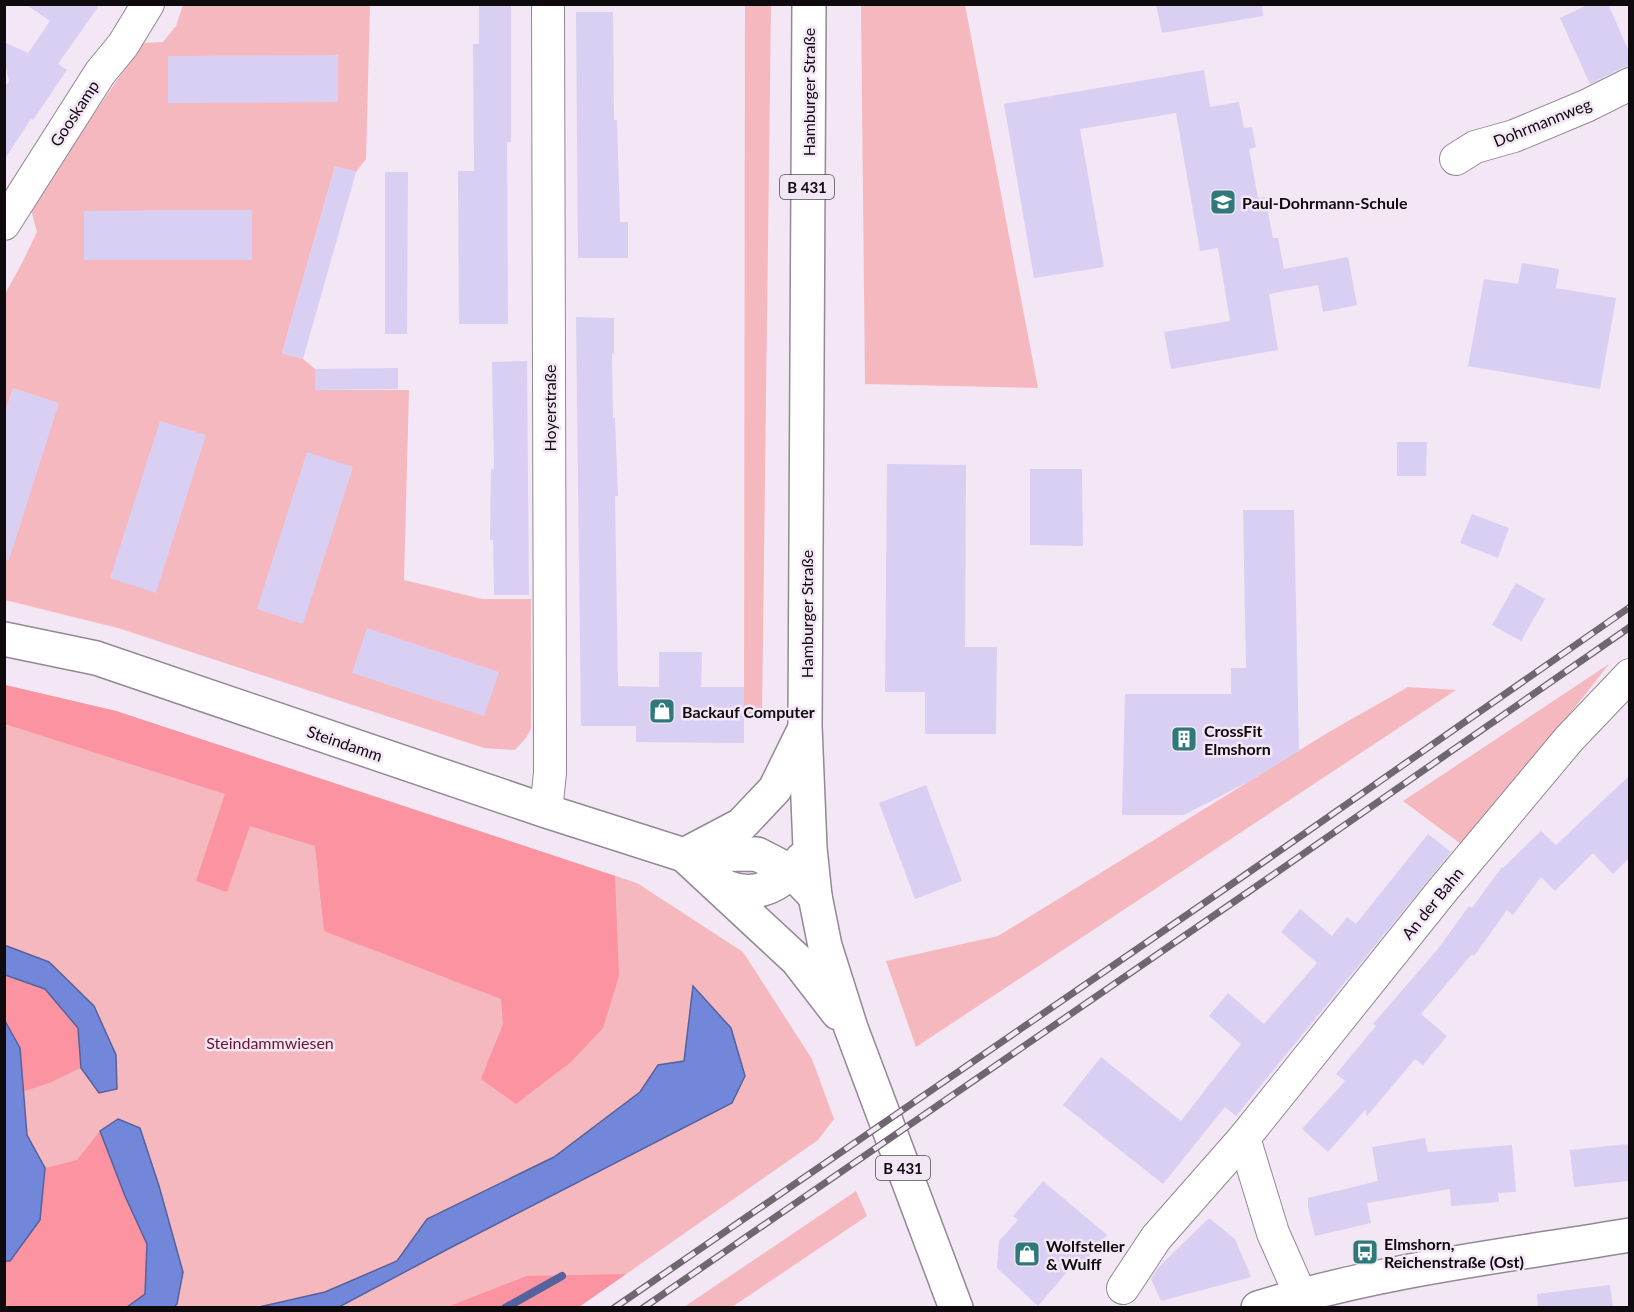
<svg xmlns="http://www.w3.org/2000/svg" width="1634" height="1312" viewBox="0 0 1634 1312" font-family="Lato,sans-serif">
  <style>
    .green { fill: #f6b8bf }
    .forest { fill: #fb93a1 }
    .water { fill: #7387da; stroke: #55629d; stroke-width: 1.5 }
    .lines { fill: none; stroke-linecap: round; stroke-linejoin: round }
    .stream { stroke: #55629d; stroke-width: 8 }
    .building { fill: #d8cff3 }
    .street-casing { stroke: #938895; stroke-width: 34 }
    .secondary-casing { stroke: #938895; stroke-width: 36 }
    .primary-casing { stroke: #938895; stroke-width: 36 }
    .street { stroke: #fff; stroke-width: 32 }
    .secondary { stroke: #fff; stroke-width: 33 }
    .primary { stroke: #fff; stroke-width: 33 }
    .rail-casing { stroke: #6f6770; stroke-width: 7 }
    .rail { stroke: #f3e6f5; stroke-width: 4.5; stroke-dasharray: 14; stroke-linecap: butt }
    .labels { text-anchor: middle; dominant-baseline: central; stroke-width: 5; stroke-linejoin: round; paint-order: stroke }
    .shield { fill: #f3e6f5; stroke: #534c53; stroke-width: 1.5 }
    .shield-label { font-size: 15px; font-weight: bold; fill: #0e0a0e }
    .street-label { font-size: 16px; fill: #0e0a0e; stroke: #f3e6f5 }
    .poi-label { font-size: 16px; font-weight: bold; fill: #0e0a0e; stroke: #f3e6f5; text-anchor: start }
    .park-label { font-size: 16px; fill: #6e132b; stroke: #f3e6f5 }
  </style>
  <rect width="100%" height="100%" fill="#f3e6f5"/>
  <!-- green -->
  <g class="green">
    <path d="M771,4L762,716L744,715L745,5Z"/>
    <path d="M183,5H370L366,159L356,172L335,166L282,353L303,359L315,369L316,390H409L404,580L482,599H531V729L526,738L515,750L484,748L118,628L5,600V294L22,263L37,232L30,206L143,43L163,42L176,26Z"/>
    <path d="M861,5H965L1038,388L865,384Z"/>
    <path d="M1609,664L1465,847L1403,801Z"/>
    <path d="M5,685L116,711L637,883L743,952L812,1059L834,1119L818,1140L579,1307H5Z"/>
    <path d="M1408,687L1456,690L916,1047L886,961L998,936L1329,732Z"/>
    <path d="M856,1191L867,1216L732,1307H684Z"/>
  </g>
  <!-- forest -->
  <g class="forest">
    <path d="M5,685L116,711L615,876L619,976L603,1028L571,1062L516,1104L481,1079L503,1024L501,999L324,931L315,846L250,826L227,892L196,881L225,794L5,724Z"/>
    <path d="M4,975L45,989L78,1029L81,1068L49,1083L22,1092L20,1048L5,1021Z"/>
    <path d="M100,1131L125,1196L147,1244L145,1294L127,1307H5L4,1261H10L40,1220L45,1168L77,1160Z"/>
    <path d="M626,1274L579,1307H447L527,1276Z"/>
  </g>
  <!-- water -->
  <g class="water">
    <path d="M4,945L49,962L94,1006L116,1055L117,1089L99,1093L81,1068L78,1028L45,989L5,975Z"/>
    <path d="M693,986L731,1028L745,1076L732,1103L448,1249L339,1307H259L325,1292L397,1261L427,1219L554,1157L640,1092L658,1065L684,1061Z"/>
    <path d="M5,1021L20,1048L27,1135L45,1168L40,1220L10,1261H5Z"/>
    <path d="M118,1119L140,1128L159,1186L183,1272L177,1304L174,1307H127L145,1294L147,1244L125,1196L100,1131Z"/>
  </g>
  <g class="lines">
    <!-- stream -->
    <path class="stream" d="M505,1308L562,1276"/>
  </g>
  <!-- building -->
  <g class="building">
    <path d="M25,4H100L58,64L67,70L33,120L31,119L4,160V88L9,81L4,58V42L28,53L50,21Z"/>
    <path d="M479,4H511V142H507L508,324H459L458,171H474L473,44H479Z"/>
    <path d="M1156,4H1262L1263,16L1162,33Z"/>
    <path d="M1589,4H1608L1629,52V66L1622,68L1590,84L1560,18Z"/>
    <path d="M576,12H613L614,120H617L620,222H628V258H578Z"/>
    <path d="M338,55V102L168,103V56Z"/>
    <path d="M1204,70L1210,107L1239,102L1244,128L1252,127L1256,147L1249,149L1258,198L1265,197L1273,238H1278L1284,269L1348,257L1357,305L1323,312L1318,285L1269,294L1278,350L1171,369L1164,332L1230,321L1218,248L1200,251L1176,113L1080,129L1104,267L1034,278L1004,104Z"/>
    <path d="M335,166L356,172L303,359L282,353Z"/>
    <path d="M385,172H408L407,334H385Z"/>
    <path d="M168,210H252V260H84V211Z"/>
    <path d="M1522,263L1559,269L1556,288L1616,298L1600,389L1468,366L1484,279L1518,284Z"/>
    <path d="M576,317L614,318V354H612L613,418H615L618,496H615L618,686L659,687V652H702L701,687H744V743L636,742V726H581Z"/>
    <path d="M527,361L529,595H494L493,540H490L491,470L494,469L492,362Z"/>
    <path d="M398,368V389L315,390V369Z"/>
    <path d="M13,388L59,403L9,560L4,559V414Z"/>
    <path d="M160,421L206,435L156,593L110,578Z"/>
    <path d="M1397,442H1427L1426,476H1397Z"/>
    <path d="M307,452L353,467L303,624L257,609Z"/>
    <path d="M887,464L966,465L965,647H997L996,734H925V692H885Z"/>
    <path d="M1030,469H1082L1083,546L1030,545Z"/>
    <path d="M1243,510H1294L1299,751L1246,783L1184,815H1122L1125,694H1231V668H1246Z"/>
    <path d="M1472,514L1509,528L1498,558L1460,543Z"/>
    <path d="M1516,583L1545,599L1521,641L1492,625Z"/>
    <path d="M367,628L499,672L484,716L352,673Z"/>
    <path d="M1629,776V858L1613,874L1593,853L1555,891L1541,877L1513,915L1507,910L1474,956L1472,954L1421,1014L1447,1036L1423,1065L1415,1059L1367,1116L1365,1110L1328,1152L1302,1129L1345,1081L1336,1074L1376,1026L1373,1024L1437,950L1469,906L1472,908L1502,867L1503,868L1541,831L1556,845Z"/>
    <path d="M926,785L962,881L915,899L879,803Z"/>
    <path d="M1428,834L1451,852L1236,1116L1225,1107L1163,1184L1063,1105L1101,1057L1181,1121L1241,1044L1209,1016L1228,993L1264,1024L1317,963L1281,932L1300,909L1332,936L1347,917L1356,924Z"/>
    <path d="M1425,1138L1428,1152L1512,1145L1516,1192L1498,1193L1499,1202L1451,1206L1450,1189L1367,1203L1371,1223L1315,1236L1308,1207V1198L1378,1181L1372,1147Z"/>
    <path d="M1629,1144V1181L1574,1187L1570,1150Z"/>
    <path d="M1043,1181L1107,1235L1077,1271L1072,1266L1038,1306L997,1268L999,1241L1018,1220L1013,1216Z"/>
    <path d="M1209,1218L1235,1239L1251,1277L1161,1301L1151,1279L1158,1268Z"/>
    <path d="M1610,1285L1613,1308H1538L1537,1294Z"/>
  </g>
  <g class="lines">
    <defs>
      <g id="street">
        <path d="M1456,159L1475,147L1514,136L1586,106L1630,84"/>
        <path d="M4,224L100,73L123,45L148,4"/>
        <path d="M546,811L550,773V739L548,4"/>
        <path d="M1244,1138L1273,1233L1300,1294"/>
        <path d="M1123,1288L1156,1238L1244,1138L1442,891L1569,739L1630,675"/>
      </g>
      <g id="secondary">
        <path d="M4,639L96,658L546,811L684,855L757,854L792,872L815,896"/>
        <path d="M708,875C742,904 777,892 802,859"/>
        <path d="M1258,1308C1379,1270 1505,1256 1630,1235"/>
      </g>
      <g id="primary">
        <path d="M809,4L805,726L810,848L815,896L825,946L851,1028L956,1308"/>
        <path d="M804,730L775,789L741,825L684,855L797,960L838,1013"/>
      </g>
    </defs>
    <!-- street casing -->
    <use href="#street" class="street-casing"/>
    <!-- secondary casing -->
    <use href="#secondary" class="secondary-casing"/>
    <!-- primary casing -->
    <use href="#primary" class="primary-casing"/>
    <!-- street -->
    <use href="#street" class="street"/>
    <!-- secondary -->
    <use href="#secondary" class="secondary"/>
    <!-- primary -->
    <use href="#primary" class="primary"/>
    <defs>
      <g id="rail">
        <path d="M614,1308L1242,877L1630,607"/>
        <path d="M643,1308L1254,888L1630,627"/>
      </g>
    </defs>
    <!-- rail casing -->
    <use href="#rail" class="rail-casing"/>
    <!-- rail -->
    <use href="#rail" class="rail"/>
  </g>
  <!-- icons -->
  <defs>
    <symbol id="school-square" viewBox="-11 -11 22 22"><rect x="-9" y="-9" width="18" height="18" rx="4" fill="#2f797b" stroke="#f3e6f5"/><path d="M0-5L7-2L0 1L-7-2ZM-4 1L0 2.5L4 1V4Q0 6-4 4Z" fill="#fff"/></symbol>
    <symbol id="shop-square" viewBox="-11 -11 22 22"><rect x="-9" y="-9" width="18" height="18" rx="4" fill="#2f797b" stroke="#f3e6f5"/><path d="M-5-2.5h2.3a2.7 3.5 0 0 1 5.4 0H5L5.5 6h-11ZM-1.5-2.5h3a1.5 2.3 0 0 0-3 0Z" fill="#fff"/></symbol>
    <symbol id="building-square" viewBox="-11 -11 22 22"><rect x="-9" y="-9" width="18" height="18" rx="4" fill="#2f797b" stroke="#f3e6f5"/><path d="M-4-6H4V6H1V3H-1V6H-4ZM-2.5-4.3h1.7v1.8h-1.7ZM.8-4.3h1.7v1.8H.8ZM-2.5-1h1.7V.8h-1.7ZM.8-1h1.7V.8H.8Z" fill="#fff"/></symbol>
    <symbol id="bus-square" viewBox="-11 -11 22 22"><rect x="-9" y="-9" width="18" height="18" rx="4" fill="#2f797b" stroke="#f3e6f5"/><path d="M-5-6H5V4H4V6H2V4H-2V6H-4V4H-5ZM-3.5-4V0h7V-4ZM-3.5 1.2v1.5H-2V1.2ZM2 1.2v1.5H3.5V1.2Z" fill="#fff"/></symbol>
  </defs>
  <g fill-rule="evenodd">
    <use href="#school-square" x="1208" y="187" width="30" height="30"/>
    <use href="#shop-square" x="647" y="696" width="30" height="30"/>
    <use href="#building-square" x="1169" y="724" width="30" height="30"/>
    <use href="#bus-square" x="1350" y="1237" width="30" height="30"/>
    <use href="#shop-square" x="1012" y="1239" width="30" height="30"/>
  </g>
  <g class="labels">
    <!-- shield labels -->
    <g class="shield">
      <rect x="780" y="175" width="54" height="24" rx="4.5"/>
      <rect x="876" y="1156" width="54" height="24" rx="4.5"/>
    </g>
    <g class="shield-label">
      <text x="807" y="187">B 431</text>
      <text x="903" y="1168">B 431</text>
    </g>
    <!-- street labels -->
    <g class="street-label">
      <text transform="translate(808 92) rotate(-90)">Hamburger Straße</text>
      <text transform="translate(74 113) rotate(-57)">Gooskamp</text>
      <text transform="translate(1542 122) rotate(-22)">Dohrmannweg</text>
      <text transform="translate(549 408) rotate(-90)">Hoyerstraße</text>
      <text transform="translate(806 614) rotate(-90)">Hamburger Straße</text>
      <text transform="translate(345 743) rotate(19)">Steindamm</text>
      <text transform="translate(1432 903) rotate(-51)">An der Bahn</text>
    </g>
    <!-- poi labels -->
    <g class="poi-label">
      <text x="1242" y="202">Paul-Dohrmann-Schule</text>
      <text x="682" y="711">Backauf Computer</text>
      <text x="1204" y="730">CrossFit<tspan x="1204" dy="18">Elmshorn</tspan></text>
      <text x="1384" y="1243">Elmshorn,<tspan x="1384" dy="18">Reichenstraße (Ost)</tspan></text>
      <text x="1046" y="1245">Wolfsteller<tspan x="1046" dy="18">&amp; Wulff</tspan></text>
    </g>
    <!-- park labels -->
    <g class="park-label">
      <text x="270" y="1042">Steindammwiesen</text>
    </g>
  </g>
  <!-- border -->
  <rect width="1634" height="1312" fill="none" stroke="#0e0a0e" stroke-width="12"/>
</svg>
